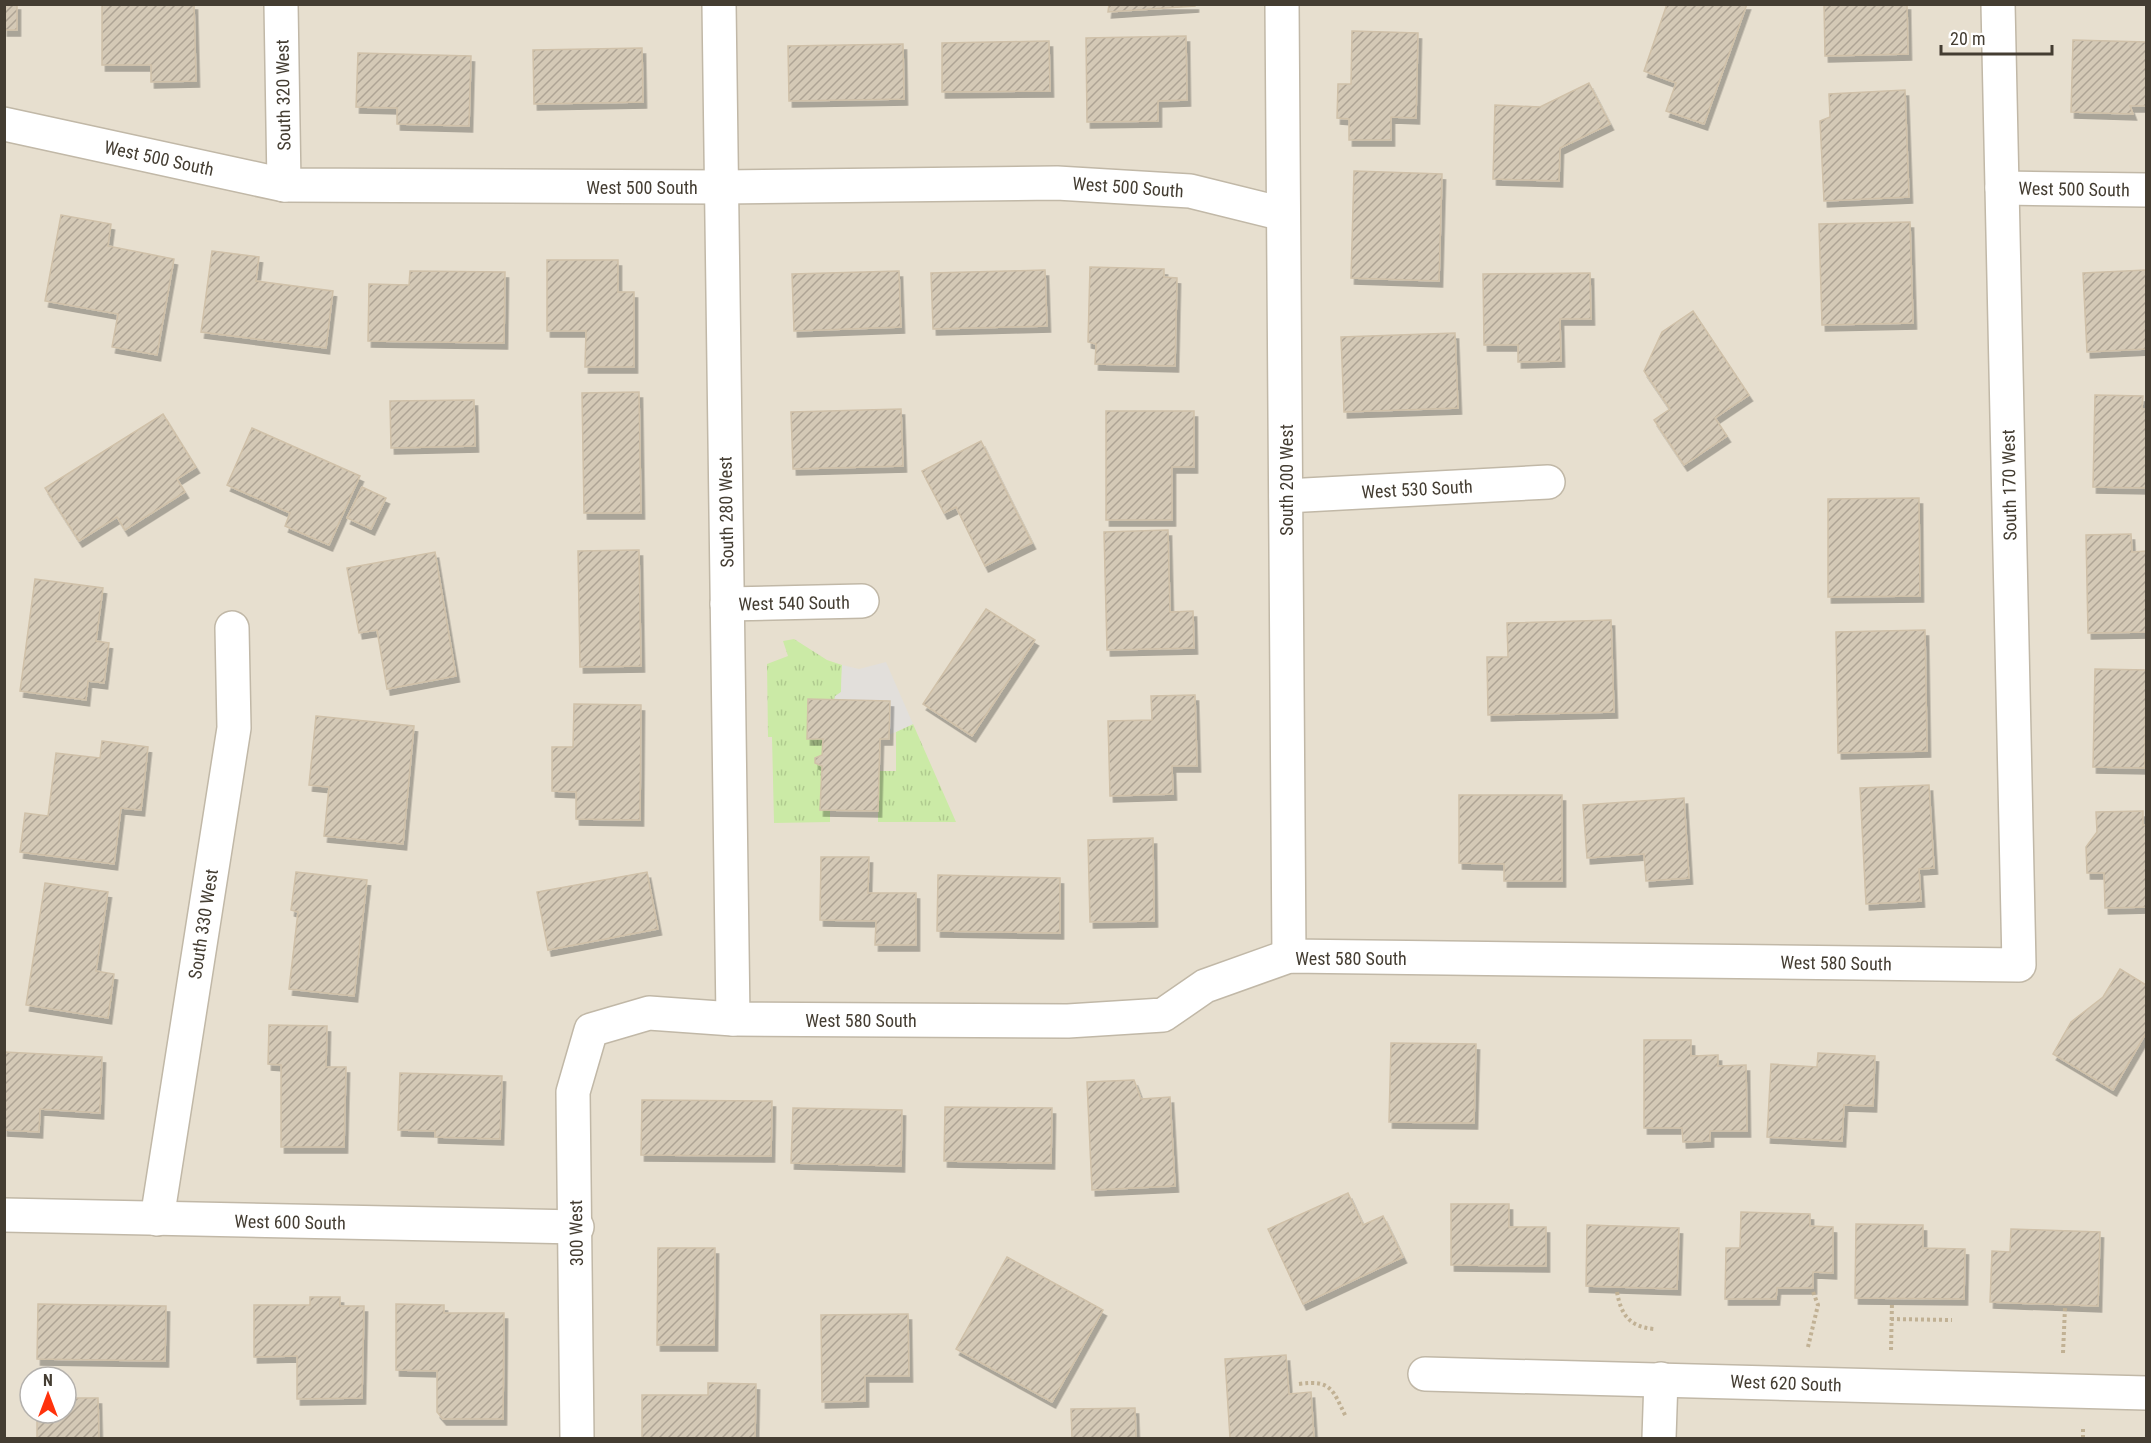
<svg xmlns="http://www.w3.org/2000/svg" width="2151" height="1443" viewBox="0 0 2151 1443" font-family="'Roboto Condensed',sans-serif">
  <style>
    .residential { fill: #e7dfcf; fill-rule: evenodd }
    .grass { fill: url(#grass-tufts) }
    .parking { fill: #e2dfdb }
    .building { fill: url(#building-hatch); stroke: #d0c1a9; stroke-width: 1.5; filter: url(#shadow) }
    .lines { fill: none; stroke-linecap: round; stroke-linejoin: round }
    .minor-casing { stroke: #c1b8a7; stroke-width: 36 }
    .path { stroke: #c1b194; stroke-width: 4; stroke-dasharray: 3 3; stroke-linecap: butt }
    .minor { stroke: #fff; stroke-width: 33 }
    .labels { text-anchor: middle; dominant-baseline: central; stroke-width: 5; stroke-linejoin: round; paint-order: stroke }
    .street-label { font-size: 18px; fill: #443d32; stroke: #fff }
  </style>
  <defs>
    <pattern id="grass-tufts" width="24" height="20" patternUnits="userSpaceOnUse" patternTransform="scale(1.5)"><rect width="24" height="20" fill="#cbeaa6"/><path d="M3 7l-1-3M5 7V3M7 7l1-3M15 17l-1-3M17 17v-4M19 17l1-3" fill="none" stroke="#b0ca8f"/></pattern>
    <pattern id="building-hatch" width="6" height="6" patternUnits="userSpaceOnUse" patternTransform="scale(1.5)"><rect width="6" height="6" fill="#d4c9b6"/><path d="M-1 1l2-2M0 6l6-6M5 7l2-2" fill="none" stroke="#aea495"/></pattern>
    <filter id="shadow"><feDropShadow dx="3.5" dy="6" stdDeviation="0" flood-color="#0004"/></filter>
  </defs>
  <rect width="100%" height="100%" fill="#f2ede1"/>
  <!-- residential -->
  <path class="residential" d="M5,5H2146V1438H5ZM30,1377H66V1413H30Z"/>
  <!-- grass -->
  <g class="grass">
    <path d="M794,639L827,660L842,665L841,692L834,700L808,699L807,738L823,739L822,755L815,758V762L822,766L820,810H830V822L774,823L772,737H768L767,664L788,656L783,641Z"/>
    <path d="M913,724L956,822H878L879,771H896V732Z"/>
  </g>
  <!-- parking -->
  <path class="parking" d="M886,662L913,724L889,735L890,701L834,700L835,696L841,692L842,665L859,669Z"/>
  <!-- building -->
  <g class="building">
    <rect x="4" y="4" width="13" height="26"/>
    <path d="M102,4H194L196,81L151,82V65H102Z"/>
    <path d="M1109,4H1195V6L1108,12Z"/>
    <path d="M1667,4H1747L1704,124L1666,111L1676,83L1644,71Z"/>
    <path d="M1824,4H1907L1908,54L1825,56Z"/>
    <path d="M1352,31L1418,33L1416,118L1391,117V140H1349V119L1337,118L1338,84H1351Z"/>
    <path d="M1186,36L1187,100L1158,101V121L1087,122L1086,38Z"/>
    <path d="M2073,40L2146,42V106H2130L2133,114L2071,112Z"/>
    <path d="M1049,41L1050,91L942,92V43Z"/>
    <path d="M903,44L904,99L789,101L788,46Z"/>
    <path d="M642,48L643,102L534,104L533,50Z"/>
    <path d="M358,53L471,56L469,126L397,124V108L356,107Z"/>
    <path d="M1589,83L1610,124L1560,148L1559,181L1493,179L1495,105L1540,107Z"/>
    <path d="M1905,90L1909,197L1824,201L1820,121L1830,117L1829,94Z"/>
    <path d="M1354,171L1442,174L1439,281L1351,278Z"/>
    <path d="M61,215L111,224L108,246L174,259L157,355L112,347L118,314L45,301Z"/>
    <path d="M1910,222L1913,323L1822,325L1819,224Z"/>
    <path d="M212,251L259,257L256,281L333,291L326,348L201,332Z"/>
    <path d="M547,260H618V292H634V367H585L586,331H547Z"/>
    <path d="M1090,267L1164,269V277L1177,278L1175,366L1095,364L1096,344L1088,342Z"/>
    <path d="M1045,270L1047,326L933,329L931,273Z"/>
    <path d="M2146,270V349L2087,352L2083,273Z"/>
    <path d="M410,271L505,272L504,343L368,341L369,284L409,285Z"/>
    <path d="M899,271L901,327L794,331L792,274Z"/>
    <path d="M1590,273L1591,319H1560L1561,361L1518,362V345H1484L1483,274Z"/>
    <path d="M1693,311L1749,395L1715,418L1727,436L1684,465L1654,420L1670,409L1644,371L1662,332Z"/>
    <path d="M1455,333L1458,408L1344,412L1341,337Z"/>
    <path d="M639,392L641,513H584L582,393Z"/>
    <path d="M2095,395L2143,396L2142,409H2146V488L2093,487Z"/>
    <path d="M474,400L475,446L391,448L390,401Z"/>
    <path d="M901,409L903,466L793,469L791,412Z"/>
    <path d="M1106,411H1194V467H1172V520H1106Z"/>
    <path d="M163,414L196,467L177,479L185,492L125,530L117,517L79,541L45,488Z"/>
    <path d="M252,428L360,476L329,545L285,526L290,513L227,485Z"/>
    <path d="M981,441L1032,543L985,566L956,507L944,513L922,471Z"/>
    <path d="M362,487L386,498L371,529L347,518Z"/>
    <path d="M1919,498L1920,596L1828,597V499Z"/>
    <path d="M1168,530L1170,612L1193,611L1194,648L1107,650L1104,532Z"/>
    <path d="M2131,534L2132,552L2146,551V632L2088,633L2086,535Z"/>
    <path d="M639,550L641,666L580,667L578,551Z"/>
    <path d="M435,552L456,676L387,689L377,630L359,633L347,568Z"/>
    <path d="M35,579L103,588L96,641L109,643L104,683L88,681L86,700L20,691Z"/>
    <path d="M986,609L1035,640L972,736L923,704Z"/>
    <path d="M1611,620L1614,712L1488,715L1487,657H1508L1507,623Z"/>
    <path d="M1925,630L1927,751L1838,753L1836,632Z"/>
    <path d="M2095,669L2146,670L2145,768L2093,767Z"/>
    <path d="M1195,695L1197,766H1172L1173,794L1110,796L1108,721L1152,720L1151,696Z"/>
    <path d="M808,699L890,701L889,739H880L878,811L820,810L822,766L815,763V758L822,755L823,739H807Z"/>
    <path d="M574,704L641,705L640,820L576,819V792L552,791V747H573Z"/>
    <path d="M316,716L414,726L403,844L324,836L329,787L309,785Z"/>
    <path d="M102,741L148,747L141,810L121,808L114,864L20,852L25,813L48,816L56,753L100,758Z"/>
    <path d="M1929,785L1934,868L1919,869L1921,901L1866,904L1860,788Z"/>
    <path d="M1459,795H1562V881H1504V864L1459,863Z"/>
    <path d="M1684,798L1689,878L1646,881L1644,854L1587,858L1583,805Z"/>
    <path d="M2143,811V825H2146V907L2105,908L2104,873H2087L2086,847L2097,832L2096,812Z"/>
    <path d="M1153,838L1154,921L1090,922L1088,840Z"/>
    <path d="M821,857H869L868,893H916V945H875L876,921L820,920Z"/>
    <path d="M296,872L367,880L354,996L289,989L298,912L291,910Z"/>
    <path d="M647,872L658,929L548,950L537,892Z"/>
    <path d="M938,875L1060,878V933L937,931Z"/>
    <path d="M45,883L108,892L96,971L114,974L108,1018L26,1005Z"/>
    <path d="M2120,969L2146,985V1033L2113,1090L2053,1054L2071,1022L2103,997Z"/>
    <path d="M269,1025L327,1026L326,1067H346L344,1147H281V1065L268,1064Z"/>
    <path d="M1644,1040H1691V1056L1718,1055V1066L1746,1065L1747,1131H1710V1141L1683,1142L1682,1128H1644Z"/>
    <path d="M1391,1043L1476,1044L1474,1123L1389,1122Z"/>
    <path d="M4,1052L102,1057L100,1113L40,1109L39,1132L4,1130Z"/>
    <path d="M1818,1053L1875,1056L1873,1106L1844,1105L1842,1141L1767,1137L1771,1064L1817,1067Z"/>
    <path d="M400,1073L502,1076L500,1139L435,1137V1131L398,1130Z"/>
    <path d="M1134,1080L1141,1099L1170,1097L1175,1186L1092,1190L1087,1082Z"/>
    <path d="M642,1100L772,1101L771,1156L641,1155Z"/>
    <path d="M945,1107L1052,1108L1051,1163L944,1161Z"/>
    <path d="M793,1108L902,1110L901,1166L791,1163Z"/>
    <path d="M1348,1193L1363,1225L1383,1216L1403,1257L1303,1304L1268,1229Z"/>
    <path d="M1451,1204H1509V1227H1546V1266L1451,1265Z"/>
    <path d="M1741,1212L1810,1214V1226L1833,1227V1273L1813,1272V1288H1777L1776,1299H1725L1726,1248H1740Z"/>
    <path d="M1856,1224L1923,1225V1248L1965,1249L1964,1299L1855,1298Z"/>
    <path d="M1587,1225L1679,1228L1677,1289L1586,1286Z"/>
    <path d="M2011,1229L2100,1232L2098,1306L1990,1302L1992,1251L2010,1252Z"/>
    <path d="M658,1248H715L714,1345H657Z"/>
    <path d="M1007,1257L1103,1310L1052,1402L956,1349Z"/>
    <path d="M310,1297H340V1306H364L362,1398L297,1399V1356L254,1357V1305H310Z"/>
    <path d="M38,1304L166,1306L165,1361L37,1359Z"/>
    <path d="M396,1304L444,1305V1313H504L503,1419H443L437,1412V1371L396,1370Z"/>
    <path d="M908,1314L909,1376H865V1401L822,1402L821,1315Z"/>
    <path d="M1286,1355L1289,1394L1311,1392L1314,1438H1230L1225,1359Z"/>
    <path d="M708,1383L756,1384L755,1438H642V1395H708Z"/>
    <path d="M66,1398H98L99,1438H37V1413H66Z"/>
    <path d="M1135,1408L1136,1438H1072L1071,1409Z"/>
  </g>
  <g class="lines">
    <defs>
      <g id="minor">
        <path d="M281,4L284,185"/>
        <path d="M719,4L733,1019"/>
        <path d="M1282,4L1289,956"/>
        <path d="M4,124L284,185L723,187L1057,183L1190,191L1283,214"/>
        <path d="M2002,188L2146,190"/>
        <path d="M1286,496L1548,482"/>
        <path d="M727,604L862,601"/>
        <path d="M4,1215L577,1227"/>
        <path d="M157,1219L234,728L232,628"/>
        <path d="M1425,1374L2146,1393"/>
        <path d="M577,1438L573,1092L591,1030L649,1013L733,1019L1068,1021L1163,1015L1205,986L1289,956L2019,965L1998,4"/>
        <path d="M1659,1438L1661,1379"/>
      </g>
    </defs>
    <!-- minor casing -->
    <use href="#minor" class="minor-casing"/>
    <!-- path -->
    <g class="path">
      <path d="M1617,1292C1621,1315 1630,1327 1654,1329"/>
      <path d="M1891,1319L1952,1320"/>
      <path d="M1808,1347L1818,1305L1812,1289"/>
      <path d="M1891,1350L1892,1302"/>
      <path d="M2063,1353L2065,1308"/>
      <path d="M1299,1384C1332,1379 1333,1391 1346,1417"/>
      <path d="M2083,1438V1427"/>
    </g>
    <!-- minor -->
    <use href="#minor" class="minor"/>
  </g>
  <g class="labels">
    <!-- street labels -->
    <g class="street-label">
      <text transform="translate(283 95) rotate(-91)">South 320 West</text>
      <text transform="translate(159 158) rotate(12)">West 500 South</text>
      <text x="642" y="187">West 500 South</text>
      <text transform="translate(1128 187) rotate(4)">West 500 South</text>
      <text transform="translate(2074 189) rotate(1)">West 500 South</text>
      <text transform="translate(1286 480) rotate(-90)">South 200 West</text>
      <text transform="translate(2009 485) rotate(-91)">South 170 West</text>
      <text transform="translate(1417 489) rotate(-3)">West 530 South</text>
      <text transform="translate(726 512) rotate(-91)">South 280 West</text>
      <text transform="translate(794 603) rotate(-1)">West 540 South</text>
      <text transform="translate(203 924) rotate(-81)">South 330 West</text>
      <text x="1351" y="958">West 580 South</text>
      <text transform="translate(1836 963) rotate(1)">West 580 South</text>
      <text x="861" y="1020">West 580 South</text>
      <text transform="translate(290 1222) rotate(1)">West 600 South</text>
      <text transform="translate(576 1233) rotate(-91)">300 West</text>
      <text transform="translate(1786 1383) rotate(2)">West 620 South</text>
    </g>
  </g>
  <!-- border -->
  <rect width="2151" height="1443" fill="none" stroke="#443d32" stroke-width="12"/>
  <!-- north arrow -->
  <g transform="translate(48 1395)"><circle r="28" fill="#ffffff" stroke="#b4b1ad" stroke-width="1.5"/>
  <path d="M0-4.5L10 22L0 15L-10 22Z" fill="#ff320c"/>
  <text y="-9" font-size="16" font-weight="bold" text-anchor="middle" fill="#443d32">N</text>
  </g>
  <!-- scale -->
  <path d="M1941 45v9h111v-9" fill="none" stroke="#443d32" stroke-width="3"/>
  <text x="1950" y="45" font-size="18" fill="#443d32" stroke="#ffffff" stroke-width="4.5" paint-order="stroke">20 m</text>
</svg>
